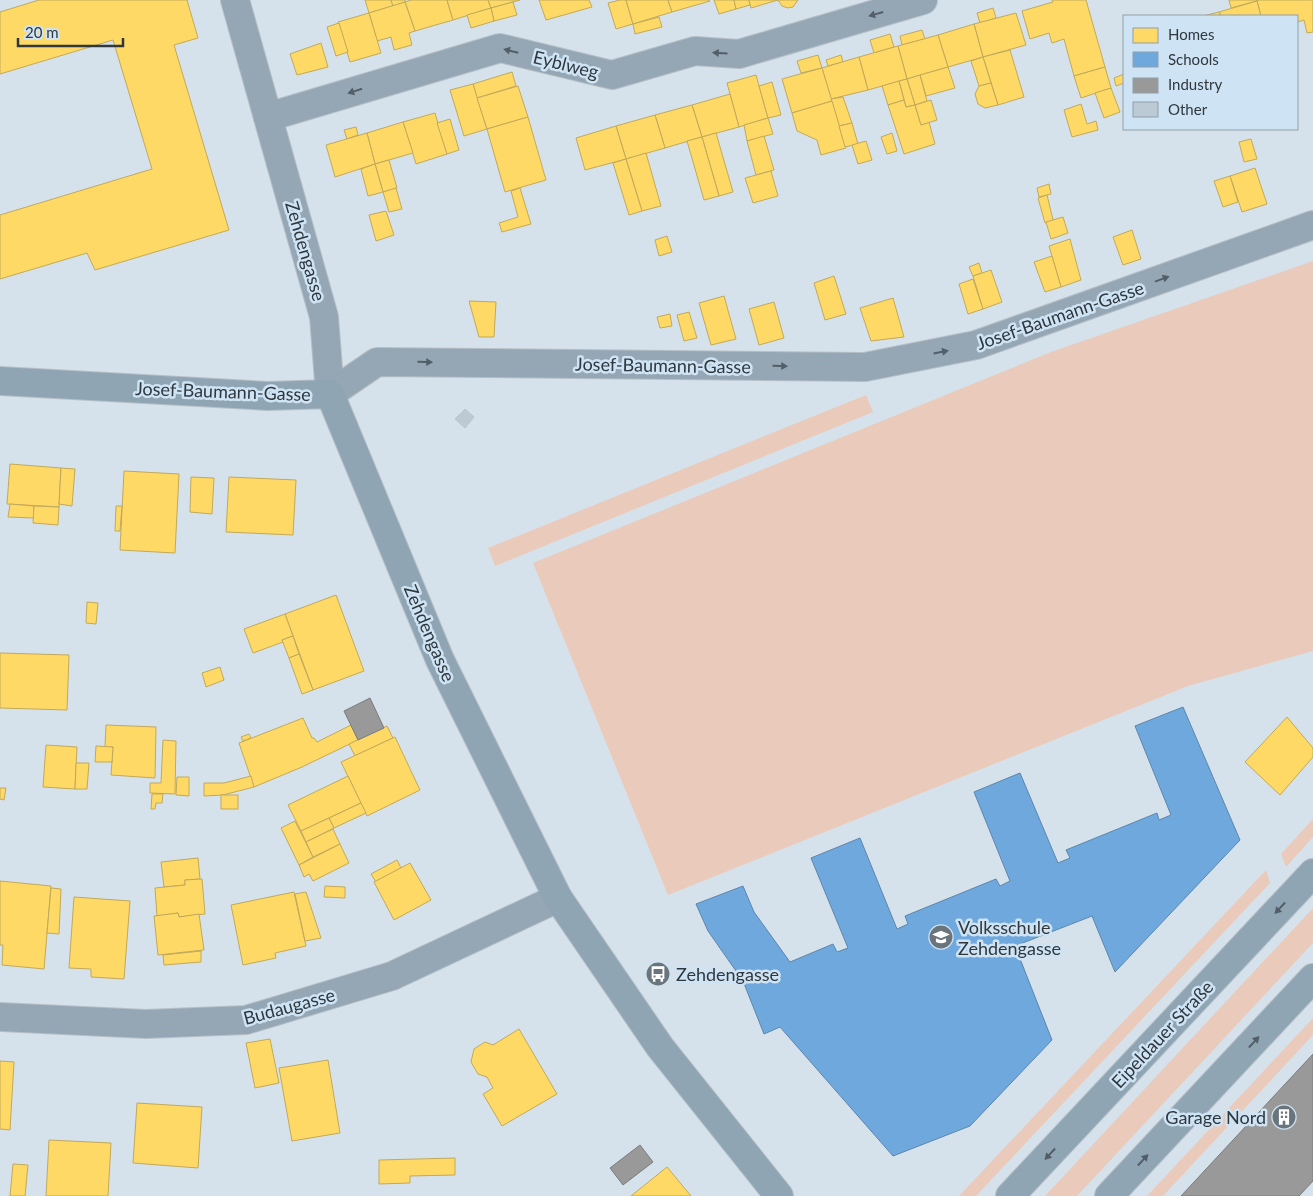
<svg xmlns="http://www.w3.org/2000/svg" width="1313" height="1196" viewBox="0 0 1313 1196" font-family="Lato,sans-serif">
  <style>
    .green { fill: #eacabb }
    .homes { fill: #ffd966; stroke: #c1a95a }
    .schools { fill: #6fa8dc; stroke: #5c86ad }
    .industry { fill: #999; stroke: #7a7c7e }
    .building { fill: #bccad5; stroke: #bbc4cc }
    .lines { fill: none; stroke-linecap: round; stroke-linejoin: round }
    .street-casing { stroke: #b6bfc7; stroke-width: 30 }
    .secondary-casing { stroke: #b6bfc7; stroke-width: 30 }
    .street { stroke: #95a7b5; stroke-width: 28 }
    .secondary { stroke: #8fa5b3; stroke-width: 28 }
    .oneway { fill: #535f68 }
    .oneway2 { fill: #515e67 }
    .labels { text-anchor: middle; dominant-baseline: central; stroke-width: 5; stroke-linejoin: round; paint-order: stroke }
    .street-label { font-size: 18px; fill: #30383e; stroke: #cee3f3 }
    .poi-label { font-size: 18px; fill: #30383e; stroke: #cee3f3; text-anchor: start }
  </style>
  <rect width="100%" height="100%" fill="#d6e2eb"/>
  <!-- green -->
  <g class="green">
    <path d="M1313,261V651L1188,686L668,895L533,563L1051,352Z"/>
    <path d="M866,395L873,412L495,566L488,548Z"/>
    <path d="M1313,819V837L1286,867L1281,854Z"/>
    <path d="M1266,870L1270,883L976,1196H959Z"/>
    <path d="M1313,908V943L1077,1196H1045Z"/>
    <path d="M1313,1018V1035L1163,1196H1147Z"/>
  </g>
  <!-- homes -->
  <g class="homes">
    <path d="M39,0H187L198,38L174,45L229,230L95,270L87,253L0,279V215L152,169L113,40L0,74V12Z"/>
    <path d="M365,0H391L393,6L369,13Z"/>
    <path d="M391,0H405V2L393,6Z"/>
    <path d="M411,0H447L453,20L415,31L405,2Z"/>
    <path d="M447,0H488L491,8L453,20Z"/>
    <path d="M488,0H520L491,8Z"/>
    <path d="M539,0H589L592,7L546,20Z"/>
    <path d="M620,0H626L633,24L616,29L608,3Z"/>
    <path d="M626,0H668L672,12L633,24Z"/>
    <path d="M668,0H709L710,1L672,12Z"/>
    <path d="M714,0H734L736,9L719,14Z"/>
    <path d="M734,0H749L750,5L736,9Z"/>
    <path d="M749,0H778L751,8Z"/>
    <path d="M778,0H798L793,7L788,8L782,6Z"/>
    <path d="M1052,0H1086L1105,67L1074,76L1064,39L1052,43L1049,33L1030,39L1022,11L1053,2Z"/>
    <path d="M1229,0H1257V1L1231,8Z"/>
    <path d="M1259,0H1313V32L1307,33L1304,20L1297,22V16H1261L1257,1Z"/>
    <path d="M1257,1L1261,16H1221L1219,12Z"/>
    <path d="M405,2L415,31L409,33L412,45L394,50L391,37L377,41L369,13Z"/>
    <path d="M513,2L517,15L494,21L491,8Z"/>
    <path d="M491,8L494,21L471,28L467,15Z"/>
    <path d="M993,8L996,18L980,23L977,13Z"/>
    <path d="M1219,12L1221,16H1203Z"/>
    <path d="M369,13L381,53L350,62L338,22Z"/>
    <path d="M1016,13L1026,45L983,57L974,24Z"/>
    <path d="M659,17L662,27L635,34L633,24Z"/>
    <path d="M339,23L348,52L336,56L327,27Z"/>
    <path d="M974,24L983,57L948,67L938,35Z"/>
    <path d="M922,30L925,39L902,45L900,36Z"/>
    <path d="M890,34L894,47L874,53L870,40Z"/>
    <path d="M938,35L948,67L907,79L898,46Z"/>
    <path d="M321,43L328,67L297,75L290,54Z"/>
    <path d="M898,46L907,79L868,90L859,57Z"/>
    <path d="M1010,50L1024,97L998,105L983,57Z"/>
    <path d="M818,55L822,68L801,73L797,61Z"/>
    <path d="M841,55L843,62L828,66L826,60Z"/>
    <path d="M859,57L868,90L831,99L822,68Z"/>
    <path d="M983,57L991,83L979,86L971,61Z"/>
    <path d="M948,67L955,88L926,96L920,75Z"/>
    <path d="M1105,67L1111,88L1081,98L1074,76Z"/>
    <path d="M822,68L832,101L792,113L782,79Z"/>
    <path d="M512,72L516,86L477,98L473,84Z"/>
    <path d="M1124,74V83L1116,86L1114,78Z"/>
    <path d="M756,75L768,118L739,127L727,83Z"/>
    <path d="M920,75L927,101L915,105L907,79Z"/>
    <path d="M907,79L915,105L906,107L899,81Z"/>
    <path d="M899,81L904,100L888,105L882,86Z"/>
    <path d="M772,82L781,115L768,118L759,86Z"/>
    <path d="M991,83L998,105L985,108L978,104L975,94L979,86Z"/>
    <path d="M473,84L487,129L464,136L450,90Z"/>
    <path d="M518,86L528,117L487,129L477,98Z"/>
    <path d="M1111,88L1120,112L1104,118L1095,93Z"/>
    <path d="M730,94L739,127L702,137L692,105Z"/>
    <path d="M843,97L852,123L839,126L831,99Z"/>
    <path d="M904,100L906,107L915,105L921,125L929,122L935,144L904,154L888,105Z"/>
    <path d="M931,100L937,120L921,125L915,105Z"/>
    <path d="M832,101L846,148L821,155L817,140L797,131L792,113Z"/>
    <path d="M1081,104L1087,124L1096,121L1098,130L1072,137L1064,110Z"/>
    <path d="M692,105L702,137L665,148L655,115Z"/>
    <path d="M435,113L447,154L416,164L403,122Z"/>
    <path d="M655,115L665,148L626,159L616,126Z"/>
    <path d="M528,117L546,180L505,192L487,129Z"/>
    <path d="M768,118L773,134L747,141L744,125Z"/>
    <path d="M450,119L459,150L447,154L437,123Z"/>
    <path d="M403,122L413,153L375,164L367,133Z"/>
    <path d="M852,123L858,144L845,147L839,126Z"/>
    <path d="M616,126L626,159L585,170L576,138Z"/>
    <path d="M356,127L358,135L347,139L344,130Z"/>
    <path d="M367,133L375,164L335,177L326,145Z"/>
    <path d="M716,133L733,192L719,196L702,137Z"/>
    <path d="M892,133L897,151L887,154L881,137Z"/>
    <path d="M764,136L774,170L756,175L747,141Z"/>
    <path d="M702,137L719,196L704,200L687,141Z"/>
    <path d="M1251,139L1257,159L1244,162L1239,142Z"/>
    <path d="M866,141L872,160L858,164L852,145Z"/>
    <path d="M646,153L661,206L642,211L626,159Z"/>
    <path d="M626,159L642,211L629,215L613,163Z"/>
    <path d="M389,160L397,188L383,192L375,164Z"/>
    <path d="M375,164L383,192L368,196L361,169Z"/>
    <path d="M1255,168L1267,204L1242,212L1230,176Z"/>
    <path d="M771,171L778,196L753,203L745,178Z"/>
    <path d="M1230,176L1238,202L1223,207L1214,181Z"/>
    <path d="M1049,184L1051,194L1039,197L1037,188Z"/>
    <path d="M396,188L402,209L389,212L383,192Z"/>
    <path d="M520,188L531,224L502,232L499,223L518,217L511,191Z"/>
    <path d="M1047,195L1053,220L1045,223L1038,198Z"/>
    <path d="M386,211L394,235L376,241L369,215Z"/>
    <path d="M1063,217L1068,233L1051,239L1046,222Z"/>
    <path d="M1132,230L1141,259L1123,265L1113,237Z"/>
    <path d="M667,236L672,252L659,256L655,240Z"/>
    <path d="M1070,239L1081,280L1061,287L1049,246Z"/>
    <path d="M1052,256L1061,287L1045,292L1034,262Z"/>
    <path d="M979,263L982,273L973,276L969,267Z"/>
    <path d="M991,270L1002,302L983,309L973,276Z"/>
    <path d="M834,276L846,314L825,320L814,283Z"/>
    <path d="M973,279L983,309L968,314L959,284Z"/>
    <path d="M724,296L736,339L711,345L699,303Z"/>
    <path d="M893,298L904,337L871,341L860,308Z"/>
    <path d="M469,301L496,302L494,337H479Z"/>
    <path d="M774,302L784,338L759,345L749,309Z"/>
    <path d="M689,312L697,338L684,341L677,315Z"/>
    <path d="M670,314L672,326L660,328L657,317Z"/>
    <path d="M10,464L61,468L59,507L7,504Z"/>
    <path d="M61,468L75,469L72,506L59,504Z"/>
    <path d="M124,471L179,474L175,553L120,550Z"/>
    <path d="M191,477L214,478L212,514L190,512Z"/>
    <path d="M229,477L296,480L293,535L226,532Z"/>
    <path d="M10,504L34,506V518L8,517Z"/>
    <path d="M34,506L59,507L58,525L33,523Z"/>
    <path d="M116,506H122L120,531H115Z"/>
    <path d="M336,595L364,671L313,690L285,614Z"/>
    <path d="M87,602L98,603L96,624L86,623Z"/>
    <path d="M285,614L293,636L282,640L283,642L253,653L244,629Z"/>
    <path d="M293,636L299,654L289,658L282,640Z"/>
    <path d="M0,653L69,655L67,710L0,708Z"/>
    <path d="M299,654L313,690L302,694L289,658Z"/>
    <path d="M220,667L224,680L206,687L202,673Z"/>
    <path d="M1287,717L1313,748V757L1280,795L1245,762Z"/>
    <path d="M303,718L312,738H314L317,742L351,725L358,740L302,767L254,787L239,743Z"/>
    <path d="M106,725L156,727L155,778L111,775L113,747H105Z"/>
    <path d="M387,726L393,738L355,756L349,744Z"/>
    <path d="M249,734L251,738L243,741L241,737Z"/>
    <path d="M395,737L420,790L367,816L341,762Z"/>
    <path d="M163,740L176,741L175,794L150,793V783H161Z"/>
    <path d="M46,745L77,747L75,789L43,787Z"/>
    <path d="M96,746L113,747L112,762H95Z"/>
    <path d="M76,763H89L87,789H75Z"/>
    <path d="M251,776L254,787L223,795L204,796V783H224Z"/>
    <path d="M348,776L361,803L301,831L288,805Z"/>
    <path d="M177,777H189V796L176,795Z"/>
    <path d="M0,788H6L4,800L0,799Z"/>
    <path d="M152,794H163L162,803H156L155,809H151Z"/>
    <rect x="221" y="795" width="17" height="14"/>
    <path d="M361,803L366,813L334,828L329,818Z"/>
    <path d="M329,818L334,828L306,842L301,831Z"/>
    <path d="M295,821L313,857L299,865L281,828Z"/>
    <path d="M333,829L340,844L313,857L306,842Z"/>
    <path d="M340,844L349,863L313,881L309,874L304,877L299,865Z"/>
    <path d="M198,858L200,879L185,880V885L164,887L161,862Z"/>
    <path d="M397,860L401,868L376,882L371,874Z"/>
    <path d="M410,863L431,900L394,920L374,882Z"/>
    <path d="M202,879L205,914L179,917L178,913L157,916L155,888L185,885V880Z"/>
    <path d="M0,881L51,886L44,969L2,965L3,945H0Z"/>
    <path d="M325,886L345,887V898L324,897Z"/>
    <path d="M51,888L61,889L59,934L47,933Z"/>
    <path d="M294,892L306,946L275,953L276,958L243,965L231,905Z"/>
    <path d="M306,892L321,938L305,941L295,894Z"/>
    <path d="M74,897L130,901L124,979L91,977V969L69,968Z"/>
    <path d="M178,913L179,917L199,914L204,950L158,955L154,916Z"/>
    <path d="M201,951V962L164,965L163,955Z"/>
    <path d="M519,1029L557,1094L502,1126L483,1094L493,1088L487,1077L478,1074L471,1062L474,1049L485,1042L493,1045Z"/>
    <path d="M270,1039L279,1083L255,1088L246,1043Z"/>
    <path d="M328,1060L340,1133L292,1141L279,1068Z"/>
    <path d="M0,1061L14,1062L10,1130L0,1129Z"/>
    <path d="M137,1103L202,1107L198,1168L133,1163Z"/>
    <path d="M49,1140L111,1143L108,1196H46Z"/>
    <path d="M455,1158V1175L410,1176V1183L379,1184V1160Z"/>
    <path d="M13,1164L28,1165L25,1196H10Z"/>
    <path d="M667,1167L691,1196H631Z"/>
  </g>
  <!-- schools -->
  <path class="schools" d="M1183,707L1240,840L1115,972L1092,916L1015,946L1052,1040L970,1126L893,1156L780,1027L764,1034L743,981L708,931L696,904L743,886L754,912L790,962L833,944L837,952L848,948L811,858L860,838L897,929L908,924L905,916L996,879L1000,886L1010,881L974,792L1020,773L1058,863L1070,858L1066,850L1157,813L1159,820L1171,815L1135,726Z"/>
  <!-- industry -->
  <g class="industry">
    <path d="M370,698L384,728L358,740L344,711Z"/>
    <path d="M1313,1054V1181L1299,1196H1181Z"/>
    <path d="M640,1145L653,1162L623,1185L610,1168Z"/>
  </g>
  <!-- building -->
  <path class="building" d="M465,409L474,417L465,428L455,419Z"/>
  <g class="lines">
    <defs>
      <g id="street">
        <path d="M235,0L324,317L330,394"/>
        <path d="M268,117L500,48L612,75L695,51L739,54L923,0"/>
        <path d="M330,394L377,362L865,367L976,345L1313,225"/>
        <path d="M0,1017L146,1024L246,1020L392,976L558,898"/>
      </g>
      <g id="secondary">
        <path d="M0,381L268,396L330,394L440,660L558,898L660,1047L779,1196"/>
        <path d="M1010,1196L1313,873"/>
        <path d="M1109,1196L1313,978"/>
      </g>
    </defs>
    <!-- street casing -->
    <use href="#street" class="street-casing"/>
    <!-- secondary casing -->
    <use href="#secondary" class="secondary-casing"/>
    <!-- street -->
    <use href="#street" class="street"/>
    <!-- secondary -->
    <use href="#secondary" class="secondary"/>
  </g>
  <!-- one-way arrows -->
  <defs><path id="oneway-solid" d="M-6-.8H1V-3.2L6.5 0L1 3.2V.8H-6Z" transform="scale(1.25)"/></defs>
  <g class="oneway">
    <use href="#oneway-solid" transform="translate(876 14) rotate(164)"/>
    <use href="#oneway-solid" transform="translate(511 51) rotate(-166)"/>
    <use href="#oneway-solid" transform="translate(720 53) rotate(-177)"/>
    <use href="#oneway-solid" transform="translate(355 91) rotate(163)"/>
    <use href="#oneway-solid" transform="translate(1162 279) rotate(-20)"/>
    <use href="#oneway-solid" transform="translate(941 352) rotate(-11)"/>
    <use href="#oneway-solid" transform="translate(425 362) rotate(1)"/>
    <use href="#oneway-solid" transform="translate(780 366) rotate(1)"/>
  </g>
  <g class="oneway2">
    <use href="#oneway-solid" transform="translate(1280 908) rotate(133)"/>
    <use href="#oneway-solid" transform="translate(1254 1042) rotate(-47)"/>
    <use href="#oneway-solid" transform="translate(1050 1154) rotate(133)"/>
    <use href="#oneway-solid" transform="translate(1143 1160) rotate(-47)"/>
  </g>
  <!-- icons -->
  <defs>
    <symbol id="school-disc" viewBox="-11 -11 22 22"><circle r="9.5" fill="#6a747b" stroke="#cee3f3"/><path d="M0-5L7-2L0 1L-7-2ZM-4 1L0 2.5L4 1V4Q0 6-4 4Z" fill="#fff"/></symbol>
    <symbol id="bus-disc" viewBox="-11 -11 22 22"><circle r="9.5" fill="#6a747b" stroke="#cee3f3"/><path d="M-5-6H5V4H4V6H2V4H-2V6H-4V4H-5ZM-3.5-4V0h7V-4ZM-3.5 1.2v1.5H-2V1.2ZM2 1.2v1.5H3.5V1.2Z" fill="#fff"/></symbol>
    <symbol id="building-disc" viewBox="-11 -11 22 22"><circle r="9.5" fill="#6a747b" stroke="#cee3f3"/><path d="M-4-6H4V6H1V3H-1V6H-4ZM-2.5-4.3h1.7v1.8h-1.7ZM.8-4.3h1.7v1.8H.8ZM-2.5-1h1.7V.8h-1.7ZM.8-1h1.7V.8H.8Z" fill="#fff"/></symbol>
  </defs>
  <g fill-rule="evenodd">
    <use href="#school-disc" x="927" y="923" width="28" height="28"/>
    <use href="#bus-disc" x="644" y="960" width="28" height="28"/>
    <use href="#building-disc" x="1270" y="1103" width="28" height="28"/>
  </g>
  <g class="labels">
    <!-- street labels -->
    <g class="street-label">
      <text transform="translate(566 64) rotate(14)">Eyblweg</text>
      <text transform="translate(306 251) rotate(74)">Zehdengasse</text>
      <text transform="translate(1060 315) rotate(-19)">Josef-Baumann-Gasse</text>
      <text transform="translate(663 365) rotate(1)">Josef-Baumann-Gasse</text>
      <text transform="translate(223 391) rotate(2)">Josef-Baumann-Gasse</text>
      <text transform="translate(430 633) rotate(67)">Zehdengasse</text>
      <text transform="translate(289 1006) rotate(-15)">Budaugasse</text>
      <text transform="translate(1162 1034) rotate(-47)">Eipeldauer Straße</text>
    </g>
    <!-- poi labels -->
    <g class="poi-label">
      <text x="958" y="927">Volksschule<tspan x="958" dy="21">Zehdengasse</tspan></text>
      <text x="676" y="974">Zehdengasse</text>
      <text x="1266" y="1117" text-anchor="end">Garage Nord</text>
    </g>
  </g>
  <!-- legend -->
  <rect x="1123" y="15" width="175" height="115" fill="#cee3f3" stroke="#8f9fab"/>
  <rect x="1133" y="28" width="25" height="15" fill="#ffd966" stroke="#8f9fab"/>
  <text x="1168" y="40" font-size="15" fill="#30383e">Homes</text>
  <rect x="1133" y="52" width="25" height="15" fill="#6fa8dc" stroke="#8f9fab"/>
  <text x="1168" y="65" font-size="15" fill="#30383e">Schools</text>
  <rect x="1133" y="78" width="25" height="15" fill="#999999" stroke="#8f9fab"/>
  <text x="1168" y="90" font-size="15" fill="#30383e">Industry</text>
  <rect x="1133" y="102" width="25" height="15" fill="#bccad5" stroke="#8f9fab"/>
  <text x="1168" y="115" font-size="15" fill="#30383e">Other</text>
  <!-- scale -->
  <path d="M18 38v8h105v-8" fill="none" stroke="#30383e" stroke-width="2.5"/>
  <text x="25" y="38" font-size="15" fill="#30383e" stroke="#cee3f3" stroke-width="4" paint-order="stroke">20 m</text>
</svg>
